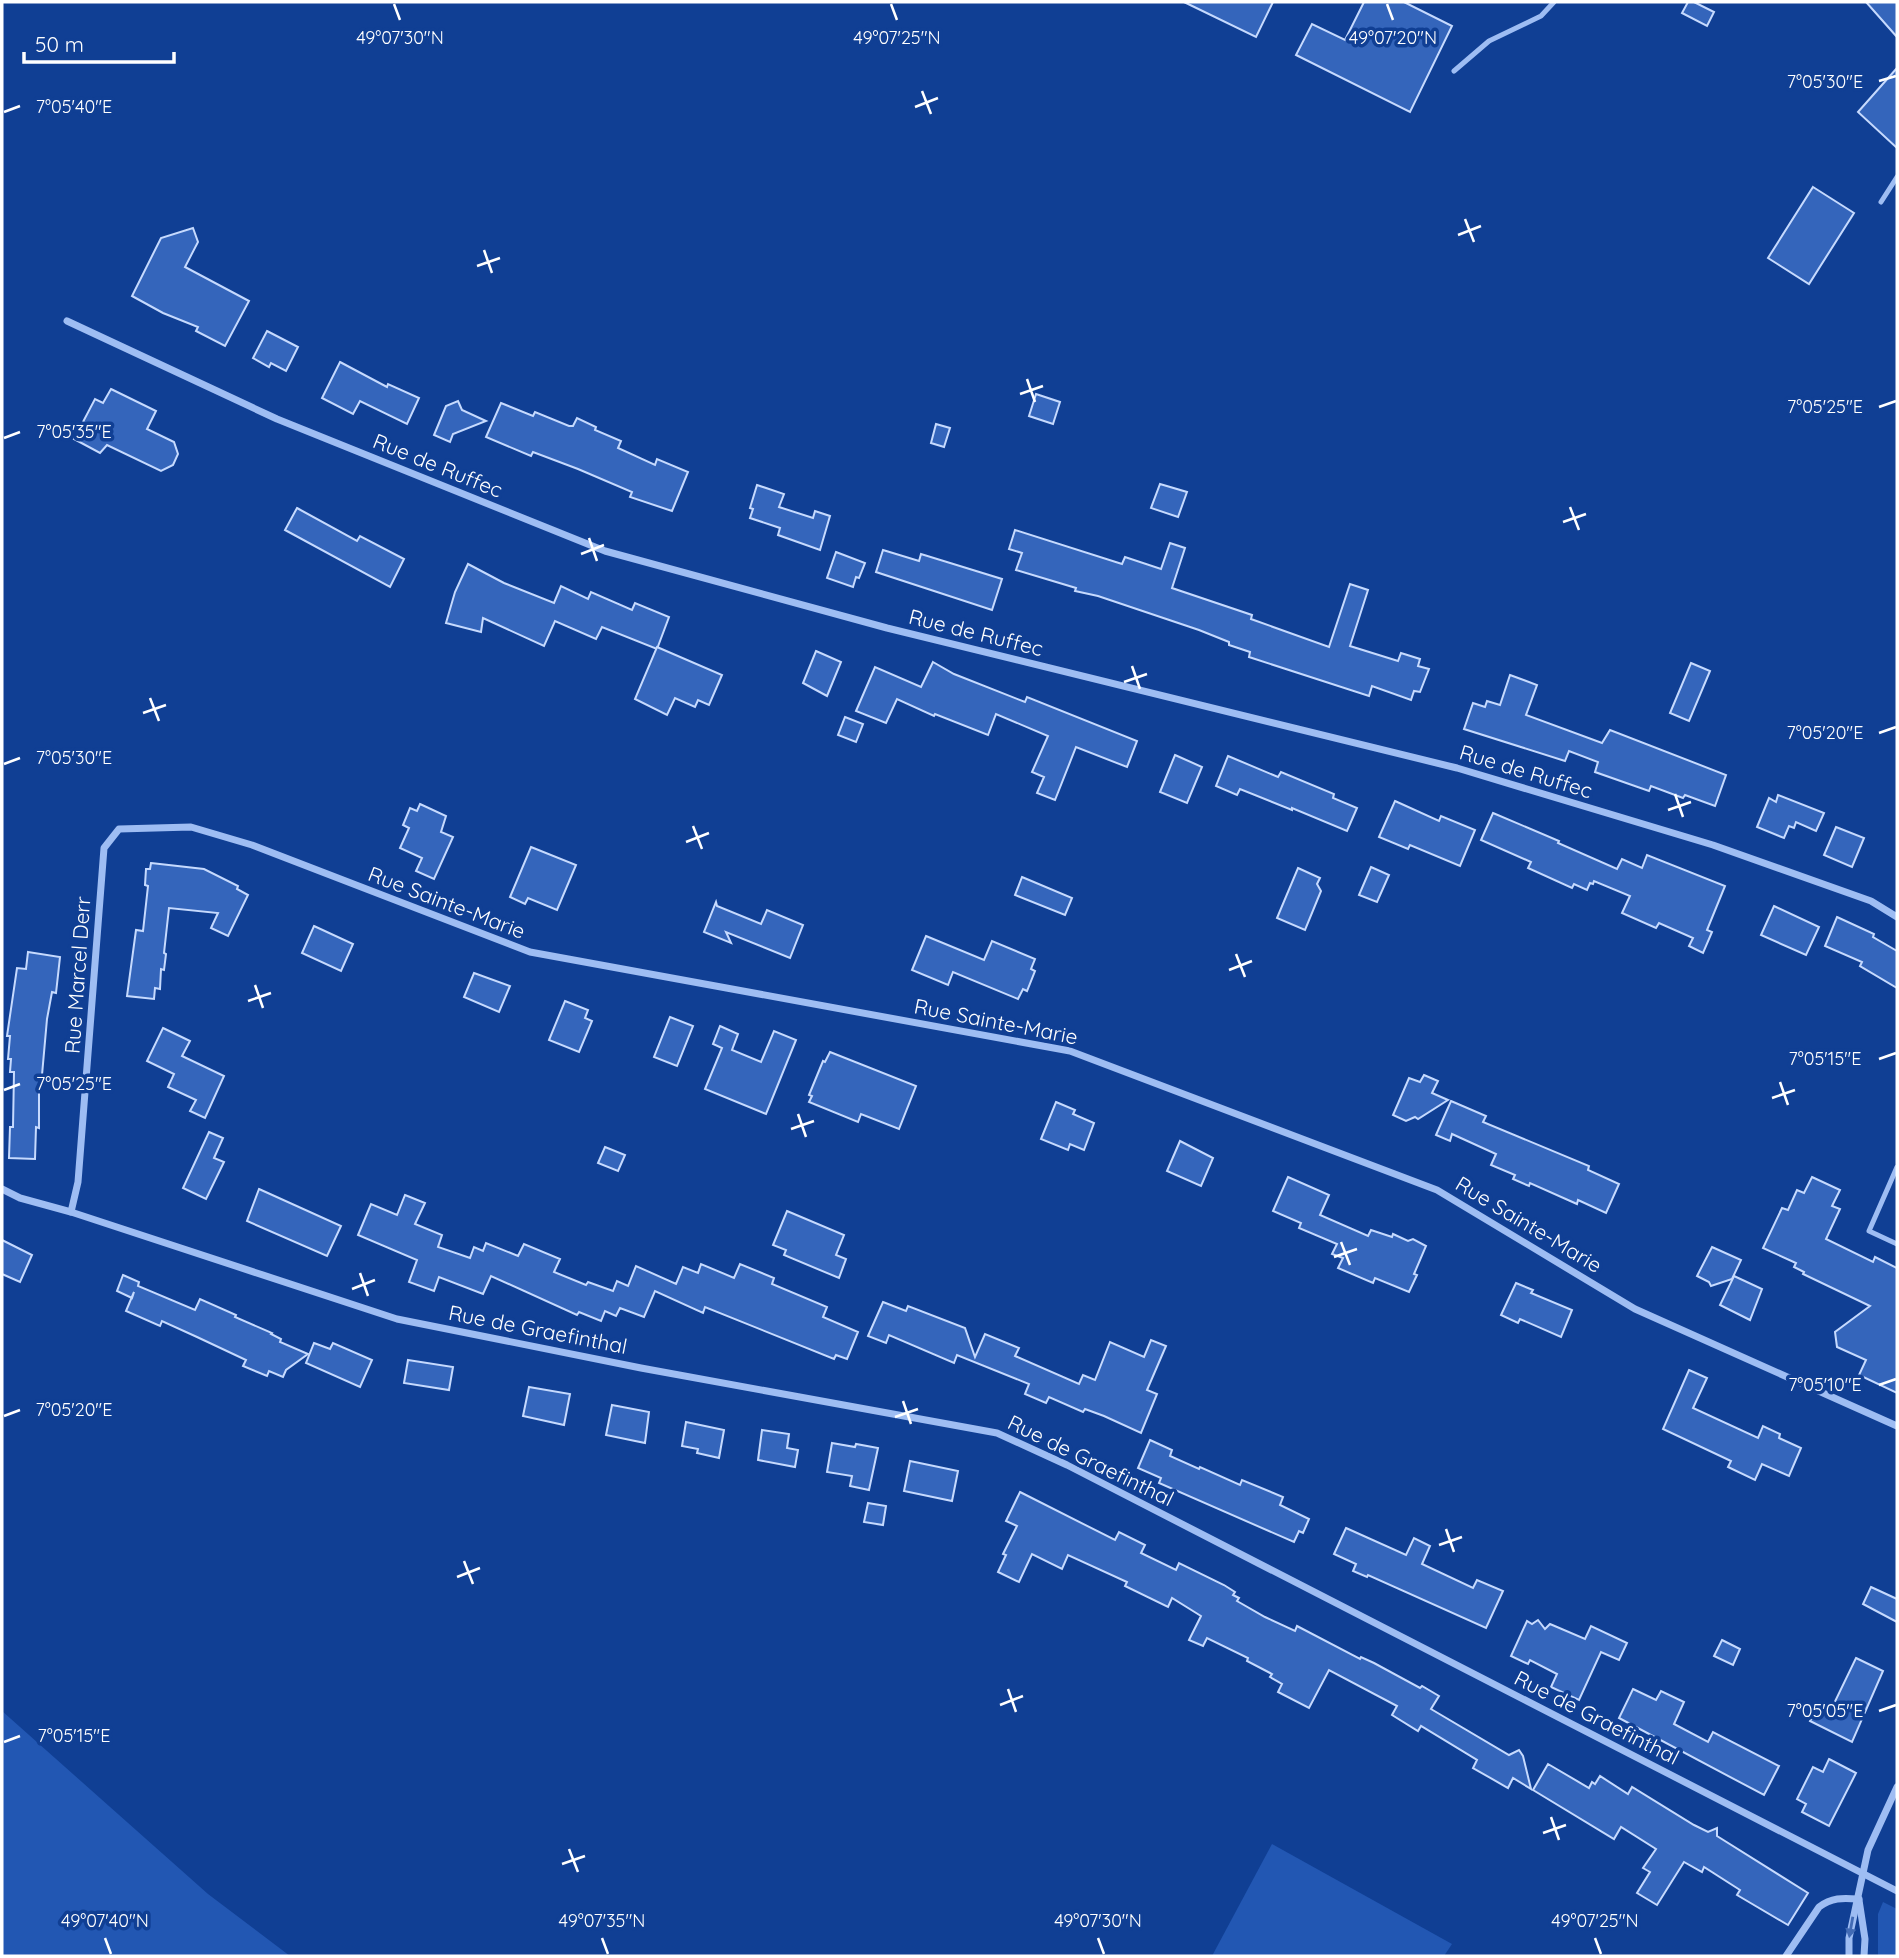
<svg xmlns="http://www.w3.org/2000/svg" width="1899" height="1958" viewBox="0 0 1899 1958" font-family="Quicksand,sans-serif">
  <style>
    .green { fill: #2257b3 }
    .building { fill: #3465bb; stroke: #c6dafe; stroke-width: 2 }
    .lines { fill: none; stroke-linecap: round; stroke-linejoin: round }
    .service { stroke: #9ebdf3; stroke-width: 5 }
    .minor { stroke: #9ebdf3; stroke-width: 7 }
    .oneway { fill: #426bb5 }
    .ticks { fill: none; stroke: #fff; stroke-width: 2.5 }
    .labels { text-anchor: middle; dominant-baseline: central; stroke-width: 7; stroke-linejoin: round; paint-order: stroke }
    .street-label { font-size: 21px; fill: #fff; stroke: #103f94 }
    .ticks-label { font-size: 18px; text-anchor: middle; fill: #fff; stroke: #103f94; stroke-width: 7; stroke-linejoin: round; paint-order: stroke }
  </style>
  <rect width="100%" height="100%" fill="#103f94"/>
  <!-- green -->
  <g class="green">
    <path d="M2,1711L208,1894L290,1956H2Z"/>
    <path d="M1272,1844L1452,1944L1444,1956H1212Z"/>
    <path d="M1883,1902L1897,1909V1956H1878V1914Z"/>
  </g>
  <!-- building -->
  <g class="building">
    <path d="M1184,2H1273L1256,37Z"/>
    <path d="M1364,2H1404L1452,26L1410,112L1296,55L1312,24L1345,40Z"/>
    <path d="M1688,2H1694L1714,12L1707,26L1682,13Z"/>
    <path d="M1866,2H1897V37Z"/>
    <path d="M1897,68V148L1858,112Z"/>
    <path d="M1813,187L1854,213L1809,284L1768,258Z"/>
    <path d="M193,228L198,242L185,267L249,301L225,346L196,331L198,327L163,313L132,296L161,238Z"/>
    <path d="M267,331L298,347L286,371L271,363L269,367L253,358Z"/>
    <path d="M340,362L387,387L388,384L419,398L407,424L360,401L353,414L322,398Z"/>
    <path d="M111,389L156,411L147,429L174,442L178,454L173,465L161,471L107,445L100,453L74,439L95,399L103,403Z"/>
    <path d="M1036,394L1060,402L1053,424L1029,416Z"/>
    <path d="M458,401L462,410L486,421L453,434L450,442L434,435L446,406Z"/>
    <path d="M501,403L533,416L535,412L569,426H573L577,418L596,427L595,430L621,441L618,448L655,465L657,459L688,472L672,511L630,497L632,492L578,469L533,452L531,456L486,437Z"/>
    <path d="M936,424L950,428L944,447L931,443Z"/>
    <path d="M1160,484L1187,492L1178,517L1151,508Z"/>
    <path d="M757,485L784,494L779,507L813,518L815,511L830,516L820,550L778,535L780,528L750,518L753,509L750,508Z"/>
    <path d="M297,508L357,541L360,536L404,559L390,587L285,530Z"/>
    <path d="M1015,530L1122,564L1125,557L1161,569L1170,543L1185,548L1172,588L1252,615L1251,619L1329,647L1350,584L1368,590L1350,646L1398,661L1401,653L1420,659L1418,666L1429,669L1420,692L1414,691L1411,700L1372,686L1369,696L1249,657L1250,652L1229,645V642L1199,630L1098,596L1075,591L1076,588L1016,570L1022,553L1009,549Z"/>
    <path d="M883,550L919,561L921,554L1002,579L992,610L876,572Z"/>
    <path d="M836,552L865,563L859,578L856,577L853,587L827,578Z"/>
    <path d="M468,564L504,583L554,603L561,586L588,599L591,592L632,610L635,603L669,617L657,649L602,627L596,639L555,621L544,646L483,618L481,632L446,623L455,592Z"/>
    <path d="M657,647L722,675L709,705L698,700L695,707L675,698L667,715L635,699Z"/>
    <path d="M816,651L841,662L827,696L803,683Z"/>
    <path d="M933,662L954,674L1025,702L1027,697L1137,741L1127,767L1076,747L1055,800L1037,793L1044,777L1032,772L1048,736L996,714L988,735L935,714L934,716L897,699L886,723L856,711L875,667L921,687Z"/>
    <path d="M1691,663L1710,671L1689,721L1670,713Z"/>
    <path d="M1510,675L1537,685L1526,715L1602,743L1610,730L1726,775L1715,806L1685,795L1683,798L1651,786L1649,791L1595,772L1598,762L1569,751L1565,761L1464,729L1473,703L1485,707L1487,701L1500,705Z"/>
    <path d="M845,717L863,724L856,742L838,735Z"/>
    <path d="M1175,755L1202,767L1187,803L1160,792Z"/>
    <path d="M1228,756L1278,777L1281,772L1334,794L1333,798L1357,808L1347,831L1292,808V810L1240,789L1237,795L1216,786Z"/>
    <path d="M1778,795L1824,813L1816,831L1796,822L1794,828L1789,826L1784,838L1757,827L1769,798L1776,802Z"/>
    <path d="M1395,801L1439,821L1441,816L1475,830L1460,866L1410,845L1408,849L1379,837Z"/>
    <path d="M420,804L446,816L441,832L453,837L434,879L416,871L422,858L400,848L409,828L403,825L410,808L417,811Z"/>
    <path d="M1493,813L1559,841L1558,843L1617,869L1622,859L1642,868L1647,855L1725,886L1707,930L1712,932L1703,953L1689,946L1693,938L1659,923L1656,928L1622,913L1630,896L1594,881L1593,884L1590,883L1587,890L1574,884L1572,888L1528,868L1531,862L1481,840Z"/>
    <path d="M1836,827L1864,838L1852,867L1824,855Z"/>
    <path d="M531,847L576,865L557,910L528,898L525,904L510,897Z"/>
    <path d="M151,863L204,869L238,886L237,889L248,895L228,936L211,928L218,913L169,908L164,953L166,954L164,970L161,969L160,989L155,988L154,999L127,996L136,930L143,931L148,886L145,885L146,869H150Z"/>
    <path d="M1371,867L1389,875L1377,902L1359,895Z"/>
    <path d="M1298,868L1320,878L1317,884L1321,891L1305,930L1277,918Z"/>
    <path d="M1022,877L1072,898L1065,915L1015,895Z"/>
    <path d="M716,902L717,906L761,924L767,910L803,925L790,958L726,932L731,943L704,932Z"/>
    <path d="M1774,906L1819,927L1806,955L1761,935Z"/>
    <path d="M1837,917L1874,934L1873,937L1897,951V988L1860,966L1862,962L1825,946Z"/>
    <path d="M314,926L353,944L341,971L302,953Z"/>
    <path d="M926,936L984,960L992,941L1035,959L1031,969L1035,971L1027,991L1023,989L1018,999L953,972L948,985L912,970Z"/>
    <path d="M28,952L60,957L56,993L52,992L47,1019L42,1075H39V1128L36,1127L35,1159L9,1158L10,1127H13L14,1072H10L11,1059H8L10,1036H7L17,968L26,969Z"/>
    <path d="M474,973L510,986L499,1012L464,997Z"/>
    <path d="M565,1001L588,1010L585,1018L592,1021L579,1052L549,1040Z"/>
    <path d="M670,1017L693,1026L677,1066L654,1057Z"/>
    <path d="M720,1026L738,1034L732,1050L761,1062L774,1031L796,1040L766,1114L705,1089L722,1048L713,1044Z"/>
    <path d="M163,1028L190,1041L182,1056L224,1076L205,1118L190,1111L196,1100L168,1087L174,1074L147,1061Z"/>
    <path d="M830,1052L916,1086L899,1129L861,1114L858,1122L809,1102L812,1096L809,1095L823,1061L825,1062Z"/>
    <path d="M1424,1075L1438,1081L1432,1093L1448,1100L1418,1119L1415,1117L1406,1121L1393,1115L1409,1078L1420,1082Z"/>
    <path d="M1451,1101L1486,1116L1483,1122L1589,1166L1588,1170L1619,1184L1606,1213L1578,1200L1577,1204L1530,1183L1529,1186L1513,1179L1515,1175L1491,1165L1496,1154L1452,1134L1450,1141L1436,1135Z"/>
    <path d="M1056,1102L1075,1110L1073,1114L1094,1123L1084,1150L1070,1144L1068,1150L1041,1139Z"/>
    <path d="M209,1132L223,1138L214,1158L224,1162L206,1199L183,1188Z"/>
    <path d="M1180,1141L1213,1158L1201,1186L1167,1171Z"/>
    <path d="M605,1147L625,1155L618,1171L598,1163Z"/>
    <path d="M1288,1177L1329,1195L1320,1215L1368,1236L1371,1230L1392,1237L1393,1234L1408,1241L1413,1239L1426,1246L1414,1274L1417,1275L1409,1292L1375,1278L1373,1283L1338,1268L1343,1258L1332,1254L1337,1244L1299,1228L1301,1223L1273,1211Z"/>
    <path d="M1812,1177L1840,1190L1832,1206L1840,1209L1826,1239L1873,1262L1875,1257L1897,1268V1393L1859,1375L1866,1360L1837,1347L1835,1332L1870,1306L1803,1274L1804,1272L1794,1267L1796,1263L1763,1248L1782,1208L1788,1210L1797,1190L1804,1193Z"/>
    <path d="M259,1189L341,1226L327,1256L247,1221Z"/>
    <path d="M405,1195L425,1203L415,1224L442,1235L438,1247L470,1258L474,1247L483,1251L486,1243L518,1256L524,1244L560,1259L554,1272L586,1285L588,1282L613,1291L617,1281L628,1286L636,1266L676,1284L683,1267L698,1273L701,1264L734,1278L740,1264L774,1278L772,1284L827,1307L823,1317L858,1332L847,1359L836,1355L834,1359L705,1307L703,1313L655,1291L644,1317L620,1308L616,1316L605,1311L601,1321L579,1312L577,1315L491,1276L483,1294L439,1277L434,1291L409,1282L417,1260L358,1235L371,1204L397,1215Z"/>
    <path d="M787,1211L844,1235L836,1255L846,1259L839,1278L784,1255L786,1250L773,1245Z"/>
    <path d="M2,1240L32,1255L20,1282L2,1274Z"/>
    <path d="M1712,1247L1741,1260L1732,1279L1711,1286L1709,1282L1697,1276Z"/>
    <path d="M123,1275L139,1282L138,1286L195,1310L200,1299L236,1315L235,1317L272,1333L271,1334L281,1339L280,1342L308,1354L286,1370L283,1377L269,1371L267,1376L243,1366L246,1360L197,1337L162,1321L160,1326L126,1311L134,1292L132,1298L117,1291Z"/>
    <path d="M1734,1276L1762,1289L1750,1320L1720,1305Z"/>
    <path d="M1516,1283L1533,1290L1531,1293L1572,1310L1561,1337L1520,1319L1518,1323L1501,1315Z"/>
    <path d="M883,1302L906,1311L908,1306L965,1328L975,1357L985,1334L1019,1348L1015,1356L1079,1384L1083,1375L1095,1380L1110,1342L1144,1357L1151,1340L1166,1346L1147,1390L1157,1394L1141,1433L1104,1416L1085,1409L1083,1412L1049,1397L1046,1403L1025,1394L1029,1384L957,1355L954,1363L889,1335L886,1343L868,1336Z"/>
    <path d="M314,1343L330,1349L333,1343L372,1360L360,1387L306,1363Z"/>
    <path d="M408,1360L453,1367L449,1390L404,1383Z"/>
    <path d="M1689,1370L1707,1378L1693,1408L1758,1438L1763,1426L1780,1434L1779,1438L1801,1448L1789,1476L1762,1464L1755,1480L1728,1467L1731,1461L1663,1429Z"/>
    <path d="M529,1387L570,1394L564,1425L523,1416Z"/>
    <path d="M612,1405L649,1412L645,1443L606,1435Z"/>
    <path d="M686,1422L724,1430L719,1458L697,1453L698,1449L682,1446Z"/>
    <path d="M762,1430L789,1434L787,1448L798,1450L795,1467L758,1460Z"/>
    <path d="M1150,1440L1172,1450L1170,1456L1199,1469L1200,1467L1240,1485L1242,1480L1283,1497L1280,1505L1309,1519L1303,1533L1299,1531L1294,1542L1159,1483L1161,1478L1138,1468Z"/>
    <path d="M832,1443L855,1447L856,1444L878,1448L869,1490L850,1486L852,1476L827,1472Z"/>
    <path d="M910,1461L958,1471L952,1501L904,1491Z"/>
    <path d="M1020,1492L1115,1540L1119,1532L1145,1545L1141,1553L1176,1570L1179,1563L1224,1585L1235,1592L1233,1595L1239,1598L1237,1601L1265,1617L1295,1631L1297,1626L1360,1659L1361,1657L1374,1663L1420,1688L1422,1686L1439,1696L1431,1709L1509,1755L1519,1750L1523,1756L1531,1789L1513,1778L1508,1788L1473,1768L1477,1760L1421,1726L1418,1731L1392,1715L1397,1706L1329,1670L1309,1708L1278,1692L1282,1684L1270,1677L1272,1674L1247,1661L1248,1658L1207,1638L1203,1646L1189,1640L1201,1616L1172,1598L1168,1607L1125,1586L1127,1582L1068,1555L1062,1569L1032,1554L1019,1582L998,1572L1006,1555L1003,1554L1017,1526L1006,1521Z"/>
    <path d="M868,1503L886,1506L883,1525L864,1522Z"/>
    <path d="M1346,1528L1406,1555L1414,1538L1430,1546L1422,1564L1473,1588L1477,1580L1503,1591L1486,1628L1368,1575L1367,1577L1353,1571L1356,1564L1334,1554Z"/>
    <path d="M1871,1587L1897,1599V1622L1863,1604Z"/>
    <path d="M1538,1620L1545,1629L1550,1624L1585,1639L1591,1626L1627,1643L1619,1660L1601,1652L1579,1700L1551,1687L1557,1674L1530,1660L1528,1664L1511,1656L1527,1621L1532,1624Z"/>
    <path d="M1722,1640L1740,1649L1733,1665L1714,1656Z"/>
    <path d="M1856,1658L1883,1671L1852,1742L1810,1721L1817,1708L1829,1714Z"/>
    <path d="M1633,1689L1656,1700L1661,1691L1684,1702L1674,1724L1708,1742L1713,1732L1779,1766L1764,1795L1619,1718Z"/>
    <path d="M1829,1759L1856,1773L1829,1826L1802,1812L1806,1804L1797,1799L1813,1767L1823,1772Z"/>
    <path d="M1548,1764L1589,1788L1592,1782L1595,1784L1600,1776L1628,1794L1632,1787L1694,1825L1708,1832L1717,1828V1836L1808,1893L1788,1925L1737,1895L1740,1890L1704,1867L1702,1872L1684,1862L1657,1905L1637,1893L1650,1872L1643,1868L1656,1849L1621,1827L1614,1839L1533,1790Z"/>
  </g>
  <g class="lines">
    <!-- service -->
    <g class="service">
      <path d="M1454,71L1489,41L1541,16L1554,2"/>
      <path d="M1881,202L1897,177"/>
      <path d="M1897,1167L1869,1231L1897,1244"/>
    </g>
    <!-- minor -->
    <g class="minor">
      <path d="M67,321L277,419L605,551L887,628L1457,768L1713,845L1871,901L1897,917"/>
      <path d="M2,1189L20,1198L71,1212L397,1319L641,1368L997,1433L1067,1465L1897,1891"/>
      <path d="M71,1212L78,1182L104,848L119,829L191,827L252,845L530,952L1070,1051L1437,1190L1635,1309L1897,1426"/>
      <path d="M1859,1900L1865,1939L1864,1956"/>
      <path d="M1786,1956L1819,1907C1832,1897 1843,1898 1859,1899"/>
      <path d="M1849,1956V1938L1868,1850L1897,1787"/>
    </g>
  </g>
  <!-- one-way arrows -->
  <defs><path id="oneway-solid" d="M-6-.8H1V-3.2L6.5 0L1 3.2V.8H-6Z" transform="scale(1.75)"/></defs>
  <use class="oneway" href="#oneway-solid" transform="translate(1851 1927) rotate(100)"/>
  <!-- ticks -->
  <path class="ticks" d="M394,4L400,20M891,4L897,20M1387,4L1393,20M1879,81L1896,76M922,91L931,114M915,107L938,98M4,112L20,106M1465,219L1474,242M1458,235L1481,226M484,250L492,273M477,266L500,258M1027,379L1035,402M1020,394L1043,386M1879,407L1896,401M4,438L20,432M1570,507L1579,530M1563,522L1586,514M589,538L597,561M581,554L604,545M1132,666L1140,689M1124,682L1147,674M150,698L159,721M143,713L166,705M1879,733L1896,727M4,764L20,758M1675,794L1683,817M1668,810L1691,802M693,826L702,849M686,842L709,833M1236,954L1245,977M1229,970L1252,961M255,985L263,1008M248,1001L271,993M1879,1059L1896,1053M1780,1082L1788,1105M4,1090L20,1084M1772,1098L1795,1090M798,1114L806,1137M791,1129L814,1121M1341,1242L1350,1265M1334,1257L1357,1249M360,1273L368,1296M352,1289L375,1280M1879,1385L1896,1379M903,1401L911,1424M4,1416L20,1410M895,1417L918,1409M1446,1529L1454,1552M1439,1545L1462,1537M464,1561L473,1584M457,1577L480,1568M1008,1689L1016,1712M1000,1705L1023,1696M1879,1711L1896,1705M4,1742L20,1736M1551,1817L1559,1840M1543,1833L1566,1825M569,1849L578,1872M562,1864L585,1856M105,1938L111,1954M602,1938L608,1954M1098,1938L1104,1954M1595,1938L1601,1954"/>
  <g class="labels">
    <!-- street labels -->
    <g class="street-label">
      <text transform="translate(438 465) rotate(22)">Rue de Ruffec</text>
      <text transform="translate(976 632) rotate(14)">Rue de Ruffec</text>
      <text transform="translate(1526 771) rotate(17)">Rue de Ruffec</text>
      <text transform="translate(447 902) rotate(21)">Rue Sainte-Marie</text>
      <text transform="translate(77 975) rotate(-86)">Rue Marcel Derr</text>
      <text transform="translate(996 1021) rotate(11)">Rue Sainte-Marie</text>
      <text transform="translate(1529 1224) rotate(31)">Rue Sainte-Marie</text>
      <text transform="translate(538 1329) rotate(11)">Rue de Graefinthal</text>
      <text transform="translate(1091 1460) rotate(26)">Rue de Graefinthal</text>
      <text transform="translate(1597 1717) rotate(27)">Rue de Graefinthal</text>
    </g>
  </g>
  <g class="ticks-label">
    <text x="400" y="44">49°07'30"N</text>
    <text x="897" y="44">49°07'25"N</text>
    <text x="1393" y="44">49°07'20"N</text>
    <text x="1825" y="88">7°05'30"E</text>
    <text x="74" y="113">7°05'40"E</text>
    <text x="1825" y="413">7°05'25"E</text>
    <text x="74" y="438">7°05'35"E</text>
    <text x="1825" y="739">7°05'20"E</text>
    <text x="74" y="764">7°05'30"E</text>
    <text x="1825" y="1065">7°05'15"E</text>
    <text x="74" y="1090">7°05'25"E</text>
    <text x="1825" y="1391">7°05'10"E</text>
    <text x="74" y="1416">7°05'20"E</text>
    <text x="1825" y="1717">7°05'05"E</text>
    <text x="74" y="1742">7°05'15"E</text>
    <text x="105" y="1927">49°07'40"N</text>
    <text x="602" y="1927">49°07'35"N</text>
    <text x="1098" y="1927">49°07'30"N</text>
    <text x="1595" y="1927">49°07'25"N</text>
  </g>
  <!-- border -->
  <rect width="1899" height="1958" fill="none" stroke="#ffffff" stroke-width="7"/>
  <!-- scale -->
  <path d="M24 52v10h150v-10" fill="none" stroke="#ffffff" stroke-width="3.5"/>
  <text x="35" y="52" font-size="21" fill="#ffffff" stroke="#103f94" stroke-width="5" paint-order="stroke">50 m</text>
</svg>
